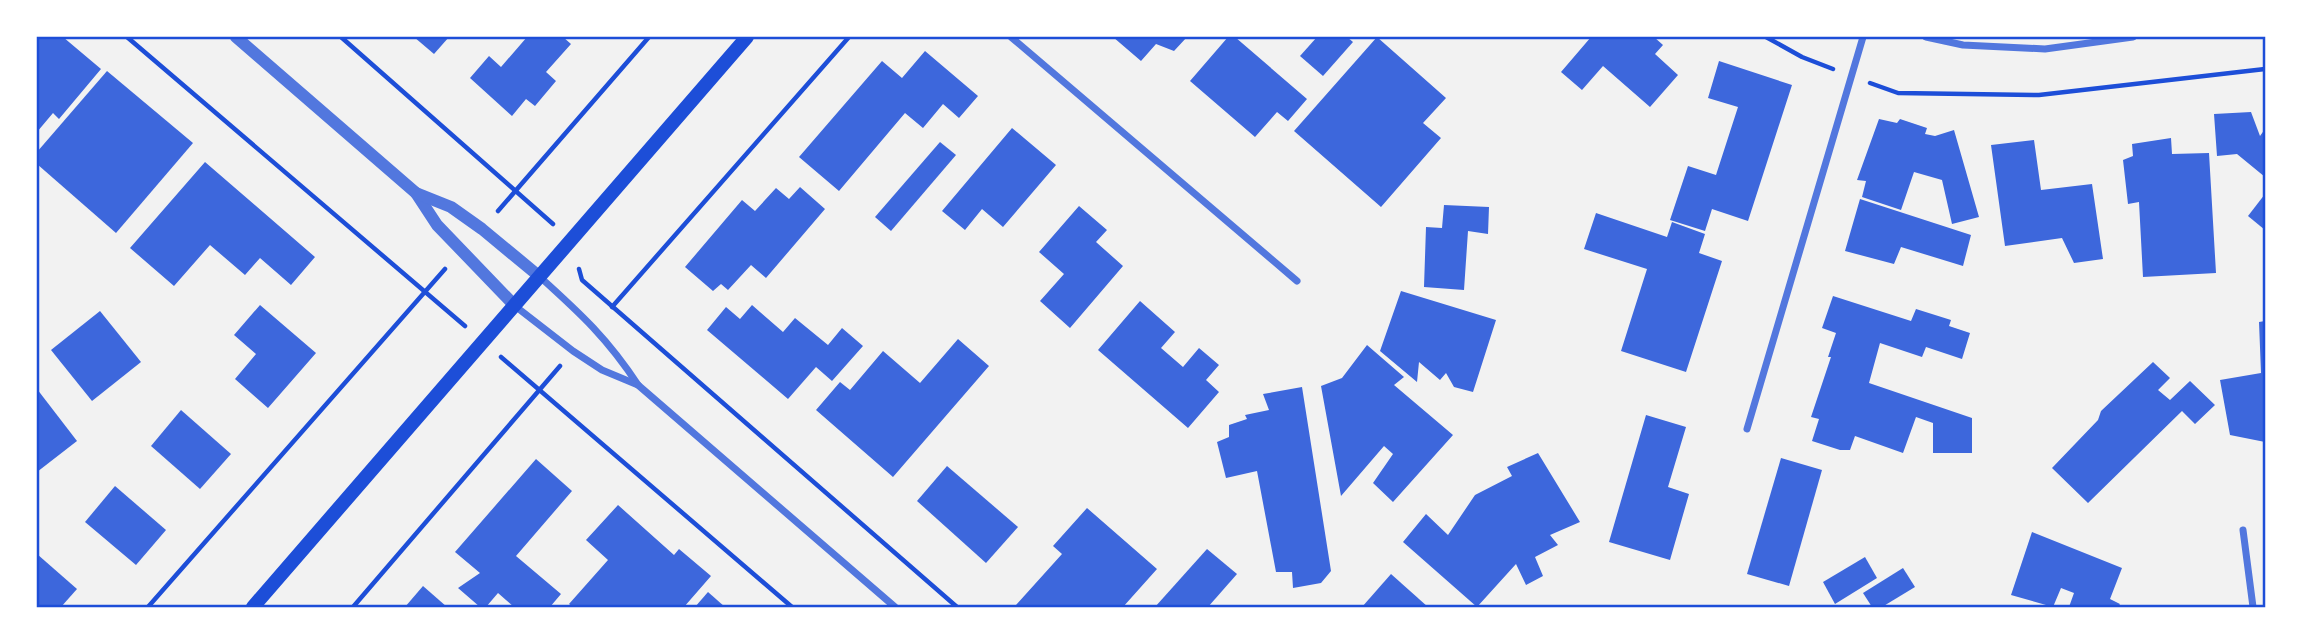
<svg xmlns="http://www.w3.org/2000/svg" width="2302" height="644" viewBox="0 0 2302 644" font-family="Manrope,sans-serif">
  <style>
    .building { fill: #3d67dc }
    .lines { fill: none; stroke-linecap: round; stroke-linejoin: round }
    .path { stroke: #1d4ed8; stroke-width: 4.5 }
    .minor { stroke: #5277de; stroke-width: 7 }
    .tertiary { stroke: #5277de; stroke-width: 12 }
    .secondary { stroke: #1d4ed8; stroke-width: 14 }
    .neatline { fill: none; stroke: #1d4ed8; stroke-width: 2.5 }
  </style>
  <rect width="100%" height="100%" fill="#f2f2f2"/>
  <!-- building -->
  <g class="building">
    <path d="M37,37H63L101,69L59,119L53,113L37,132Z"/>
    <path d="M414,37H449L434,54Z"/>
    <path d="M527,37H563L571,44L546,72L556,81L535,106L526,99L512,116L470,78L489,56L501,67Z"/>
    <path d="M1113,37H1187L1174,51L1156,44L1141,61Z"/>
    <path d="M1228,37H1235L1307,99L1288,121L1277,112L1255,137L1190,81Z"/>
    <path d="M1317,37H1347L1353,42L1323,76L1300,56Z"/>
    <path d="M1377,37L1446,98L1423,123L1441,138L1381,207L1294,131Z"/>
    <path d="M1591,37H1654L1663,45L1655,54L1678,75L1650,107L1603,66L1582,90L1561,72Z"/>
    <path d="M925,51L978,96L959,118L943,104L923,128L905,113L839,191L799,157L882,61L902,78Z"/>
    <path d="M1719,61L1792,85L1748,221L1712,209L1705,231L1670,220L1688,166L1716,175L1738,107L1708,98Z"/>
    <path d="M107,71L193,143L116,233L37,164V152Z"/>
    <path d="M2251,112L2260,136L2265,129V177L2237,154L2217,156L2214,114Z"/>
    <path d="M1879,119L1897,123L1900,119L1927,128L1925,134L1935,136L1954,130L1979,217L1952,224L1942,180L1914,172L1901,210L1862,197L1866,181L1857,180Z"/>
    <path d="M1012,128L1056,165L1003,227L982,209L965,230L942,211Z"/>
    <path d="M2171,138L2172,154L2209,153L2216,273L2143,277L2139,202L2128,204L2123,160L2133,156L2132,144Z"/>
    <path d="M2034,140L2041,190L2092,184L2103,259L2074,263L2062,238L2005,246L1991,145Z"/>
    <path d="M940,142L956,155L891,231L875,217Z"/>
    <path d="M205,162L315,257L291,285L260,258L245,275L210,245L174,286L130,248Z"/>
    <path d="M800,187L825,209L766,278L751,265L728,290L721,284L713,291L685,267L742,200L755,211L776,188L789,199Z"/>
    <path d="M2265,194V230L2248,216Z"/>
    <path d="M1860,199L1971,235L1963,266L1901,247L1894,264L1845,251Z"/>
    <path d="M1444,205L1489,207L1488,234L1468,231L1464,290L1424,287L1426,227L1442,228Z"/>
    <path d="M1079,206L1107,230L1096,242L1123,266L1070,328L1040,301L1064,274L1039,252Z"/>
    <path d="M1596,213L1667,237L1672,222L1705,234L1699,253L1722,261L1686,372L1621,351L1647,269L1584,249Z"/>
    <path d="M1401,291L1496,320L1473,392L1454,387L1446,373L1440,380L1419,362L1417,382L1380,351Z"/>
    <path d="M1833,296L1911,321L1916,309L1951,320L1949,326L1970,333L1962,359L1926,347L1922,357L1880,343L1869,383L1972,418V453H1933V423L1916,417L1903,453L1855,436L1850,450H1840L1812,441L1819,419L1811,417L1831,357H1828L1836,333L1822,328Z"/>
    <path d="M1140,301L1175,332L1161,348L1183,367L1199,348L1219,365L1206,380L1219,392L1188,428L1098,350Z"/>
    <path d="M260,305L316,353L268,408L235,379L256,354L234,335Z"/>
    <path d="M752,305L783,332L795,318L828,345L842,328L863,346L832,381L816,367L788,399L707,330L726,307L740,319Z"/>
    <path d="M100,311L141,362L92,401L51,350Z"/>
    <path d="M2265,321V442L2230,435L2220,380L2261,373L2259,322Z"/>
    <path d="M958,339L989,366L893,477L816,410L840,382L850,390L883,351L920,383Z"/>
    <path d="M1367,345L1404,377L1394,385L1453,435L1393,502L1373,483L1393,454L1384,446L1341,496L1321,386L1342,378Z"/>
    <path d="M2153,362L2170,378L2158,390L2170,400L2190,381L2215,405L2195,424L2182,411L2088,503L2052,468L2098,420L2101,411Z"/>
    <path d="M1302,387L1331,571L1321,583L1293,588L1292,572H1276L1257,471L1226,478L1217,442L1229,437V425L1247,419L1245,415L1269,410L1263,394Z"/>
    <path d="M37,389L77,441L37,472Z"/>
    <path d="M181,410L231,454L200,489L151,446Z"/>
    <path d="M1646,415L1686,427L1668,487L1689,494L1670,560L1609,542Z"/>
    <path d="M1538,453L1580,522L1550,535L1558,545L1535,557L1543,576L1526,585L1516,564L1477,607L1403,542L1426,514L1448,535L1475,495L1512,476L1507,467Z"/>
    <path d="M1781,458L1822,470L1789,586L1747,574Z"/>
    <path d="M536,459L572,491L516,556L561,594L550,607H514L498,593L486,607H480L458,588L480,573L455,552Z"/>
    <path d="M947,466L1018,527L986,563L917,501Z"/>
    <path d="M115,486L166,530L136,565L85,522Z"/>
    <path d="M618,505L674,555L679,549L711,576L684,607H573L569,604L608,560L586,540Z"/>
    <path d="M1087,508L1157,569L1123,607H1018L1016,605L1062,554L1053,546Z"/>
    <path d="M2032,532L2122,568L2110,599L2120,604L2118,607H2069L2074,593L2061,588L2053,607L2011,595Z"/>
    <path d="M1207,549L1237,574L1208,607H1155Z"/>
    <path d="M37,554L77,589L61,607H37Z"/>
    <path d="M1865,557L1877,578L1835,604L1823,582Z"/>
    <path d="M1903,568L1915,587L1882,607H1872L1863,593Z"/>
    <path d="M1391,574L1428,607H1362Z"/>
    <path d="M423,586L447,607H405Z"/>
    <path d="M708,592L725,607H695Z"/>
  </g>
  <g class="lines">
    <!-- path -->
    <g class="path">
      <path d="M127,37L465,326"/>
      <path d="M341,37L553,224"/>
      <path d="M1766,37L1802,57L1833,69"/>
      <path d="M1870,83L1898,93L2039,95L2265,69"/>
      <path d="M498,211L649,37"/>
      <path d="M579,269L582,280L957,607"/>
      <path d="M612,307L849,37"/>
      <path d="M501,357L792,607"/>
      <path d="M148,607L445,269"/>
      <path d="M353,607L560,366"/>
    </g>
    <!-- minor -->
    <g class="minor">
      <path d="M1011,37L1297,281"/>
      <path d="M1926,37L1963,45L2045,49L2133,37"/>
      <path d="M540,277C581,314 608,339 638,385L895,607"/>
      <path d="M515,306L573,351L602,370L638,385"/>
      <path d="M1747,429L1863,37"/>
      <path d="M2243,530L2253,607"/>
    </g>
    <!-- tertiary -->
    <g class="tertiary">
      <path d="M236,37L416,193L437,225L515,306"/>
      <path d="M416,193L451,207L482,229L540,277"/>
    </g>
    <!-- secondary -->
    <path class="secondary" d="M253,607L747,37"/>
  </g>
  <!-- border -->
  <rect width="2302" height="644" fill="none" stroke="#ffffff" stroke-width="77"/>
  <rect x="38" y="38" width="2226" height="568" class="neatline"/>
</svg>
